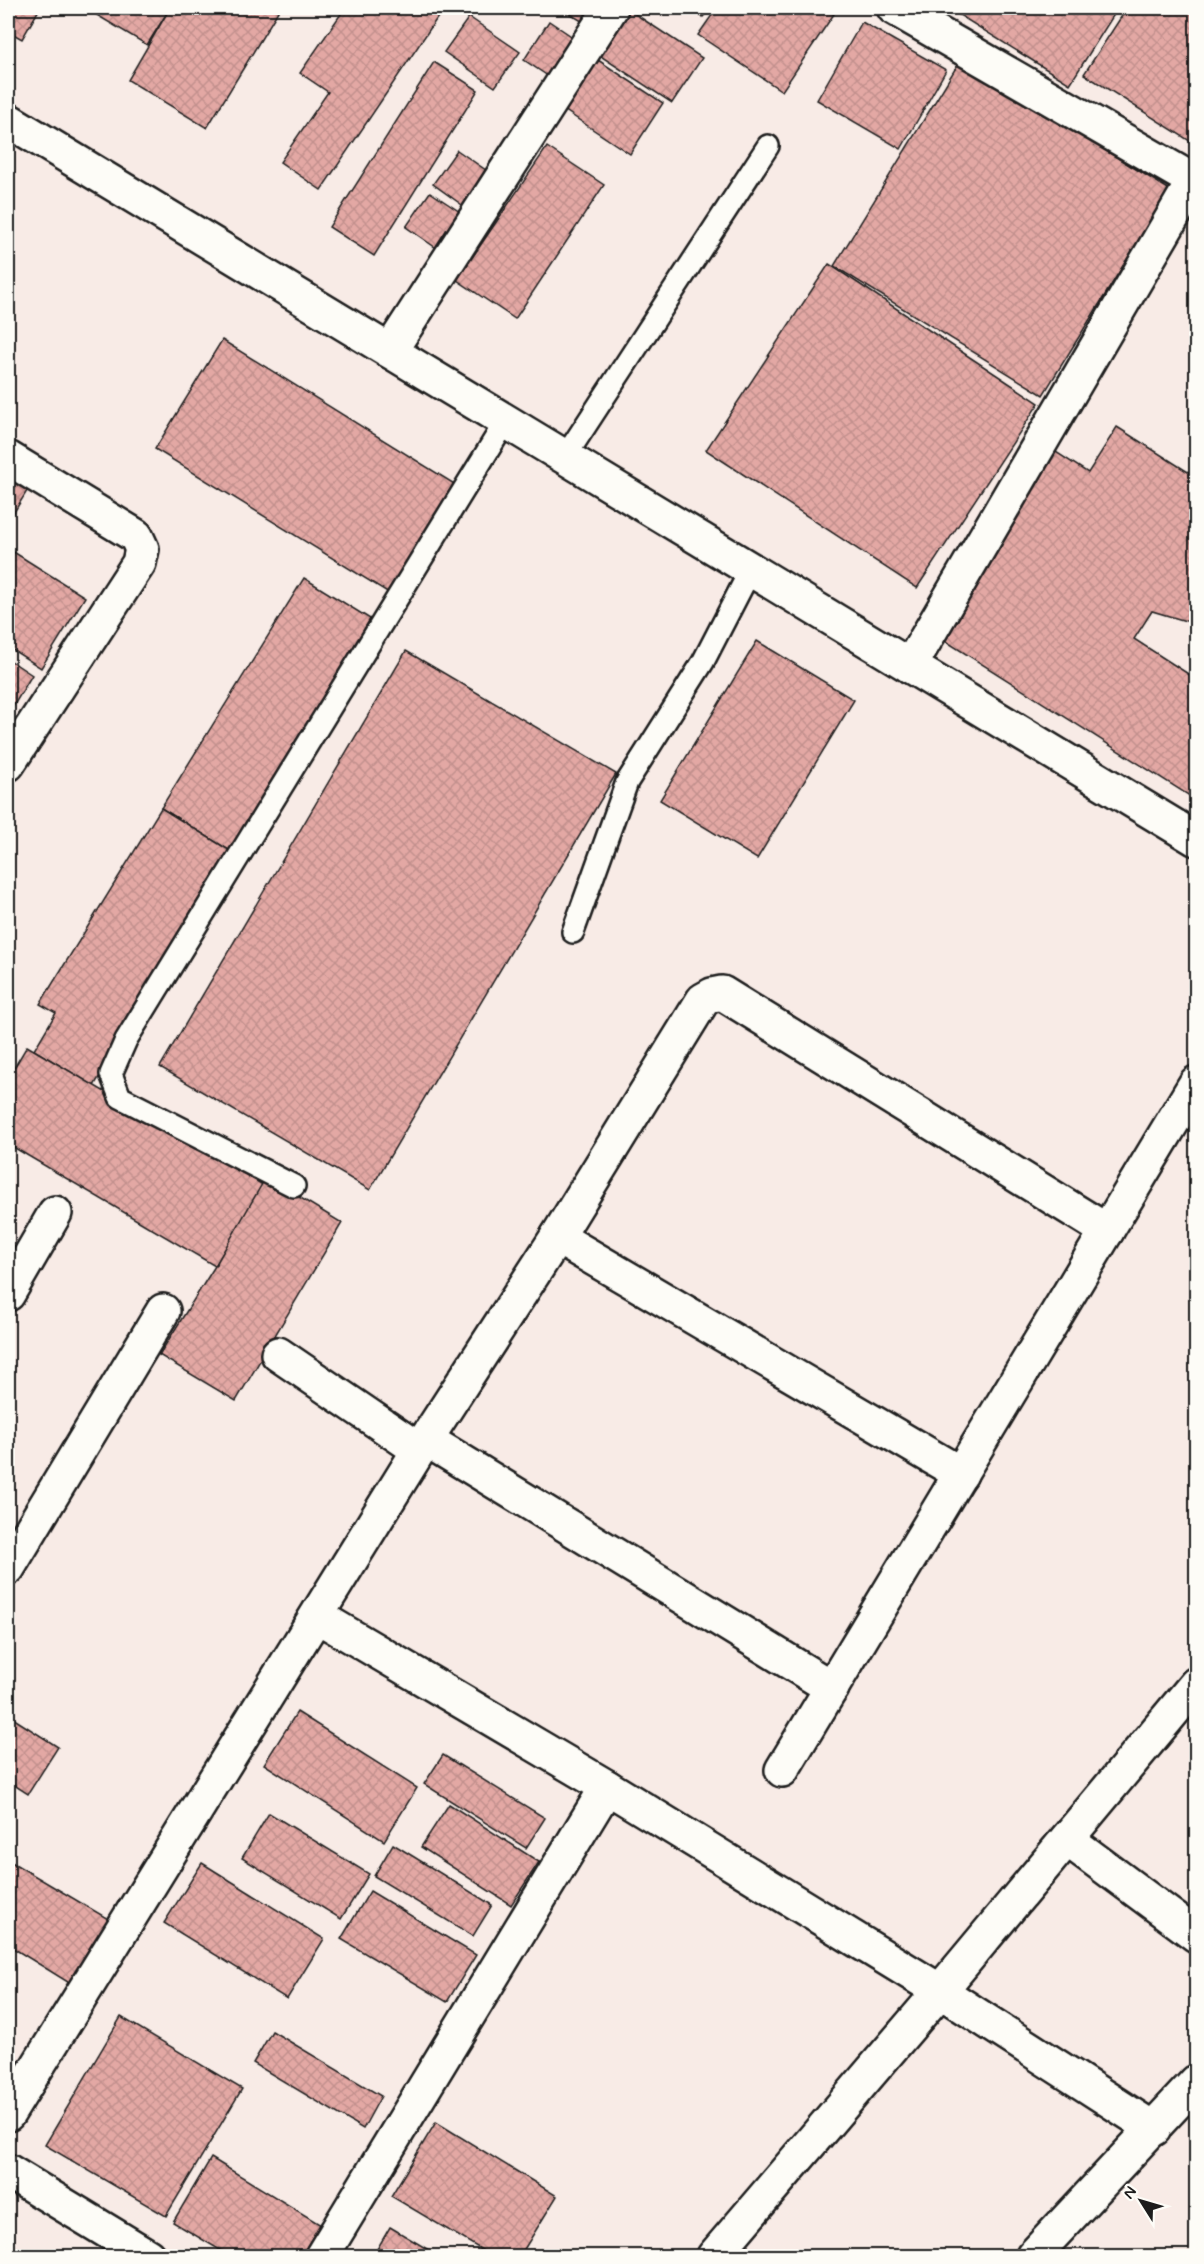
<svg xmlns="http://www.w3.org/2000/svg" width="1204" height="2264" viewBox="0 0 1204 2264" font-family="Mynerve,sans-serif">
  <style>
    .building { fill: url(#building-cross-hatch); stroke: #1c1c1c; stroke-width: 1.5 }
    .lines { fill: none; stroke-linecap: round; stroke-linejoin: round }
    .service-casing { stroke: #1c1c1c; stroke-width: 26 }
    .minor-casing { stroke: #1c1c1c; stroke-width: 38 }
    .tertiary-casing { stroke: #1c1c1c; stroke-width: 38 }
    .service { stroke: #fdfcf7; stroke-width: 21 }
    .minor { stroke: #fdfcf7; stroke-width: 33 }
    .tertiary { stroke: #fdfcf7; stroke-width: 33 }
  </style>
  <defs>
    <pattern id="building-cross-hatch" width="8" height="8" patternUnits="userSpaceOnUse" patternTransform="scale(1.5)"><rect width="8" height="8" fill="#e3a8a4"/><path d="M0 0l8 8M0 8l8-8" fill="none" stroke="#c2908d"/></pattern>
  </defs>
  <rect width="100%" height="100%" fill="#f8ebe6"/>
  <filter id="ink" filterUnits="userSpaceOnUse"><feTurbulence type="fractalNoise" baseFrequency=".0167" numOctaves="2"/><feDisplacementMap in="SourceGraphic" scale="12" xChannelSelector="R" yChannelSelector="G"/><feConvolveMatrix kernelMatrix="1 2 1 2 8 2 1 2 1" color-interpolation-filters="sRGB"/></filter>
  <g filter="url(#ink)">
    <!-- building -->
    <g class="building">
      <path d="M8,8H40L22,39L8,31Z"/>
      <path d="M85,8H170L147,45Z"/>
      <path d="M170,8H280L207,128L128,80Z"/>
      <path d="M345,8H444L321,190L280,162L328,92L300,73Z"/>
      <path d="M560,8H602L590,26Z"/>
      <path d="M690,8H710L703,17Z"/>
      <path d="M717,8H824L834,14L782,91L698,35Z"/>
      <path d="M948,8H1118L1070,84Z"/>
      <path d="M1127,8H1196V145L1084,74Z"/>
      <path d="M629,10L702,58L672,103L599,55Z"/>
      <path d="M469,17L520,52L495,87L444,52Z"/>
      <path d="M549,21L577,40L551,78L524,60Z"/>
      <path d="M862,22L946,70L901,149L817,100Z"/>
      <path d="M598,60L663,103L630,154L564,110Z"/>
      <path d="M960,61L1170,190L1043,395L834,266Z"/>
      <path d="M434,62L478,90L374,256L329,227Z"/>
      <path d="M547,147L604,185L515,319L457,280Z"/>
      <path d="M457,150L490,173L465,207L433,184Z"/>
      <path d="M430,192L466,216L442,252L406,227Z"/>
      <path d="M829,264L1039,403L917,588L706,450Z"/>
      <path d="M222,340L456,485L389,593L155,449Z"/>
      <path d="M1117,427L1196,477V624L1152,611L1134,639L1196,679V800L936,635L1053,450L1088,473Z"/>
      <path d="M8,461L35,478L8,522Z"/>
      <path d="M12,551L85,597L41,668L8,647V558Z"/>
      <path d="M304,578L375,622L232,852L161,808Z"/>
      <path d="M757,641L854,700L757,859L660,800Z"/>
      <path d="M406,651L616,774L370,1190L160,1067Z"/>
      <path d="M8,659L32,675L8,715Z"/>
      <path d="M161,808L232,852L94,1086L34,1050L56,1013L40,1004Z"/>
      <path d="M27,1046L263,1185L215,1266L8,1144V1078Z"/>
      <path d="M266,1177L342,1223L236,1401L159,1355L215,1266Z"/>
      <path d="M297,1712L417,1788L384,1841L264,1764Z"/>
      <path d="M8,1715L58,1747L28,1794L8,1781Z"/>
      <path d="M443,1755L545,1818L526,1848L424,1784Z"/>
      <path d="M449,1804L539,1862L511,1905L421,1847Z"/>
      <path d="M269,1813L369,1874L341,1919L242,1858Z"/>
      <path d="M393,1844L492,1905L473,1936L374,1876Z"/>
      <path d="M8,1860L110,1920L71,1984L8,1945Z"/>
      <path d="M202,1863L324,1939L287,1999L164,1923Z"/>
      <path d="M370,1891L476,1955L447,2002L341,1939Z"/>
      <path d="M121,2017L242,2089L166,2216L45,2145Z"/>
      <path d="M272,2031L381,2096L363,2129L253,2063Z"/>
      <path d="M436,2122L557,2196L520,2256H492L391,2196Z"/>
      <path d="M211,2158L321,2225L301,2256H230L173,2222Z"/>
      <path d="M390,2227L439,2256H373Z"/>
    </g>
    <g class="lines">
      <defs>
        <g id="service">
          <path d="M565,457L768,146"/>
          <path d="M573,932L627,782L703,662L751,569"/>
          <path d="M294,1186L120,1097L111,1074L126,1040L506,421"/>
        </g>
        <g id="minor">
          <path d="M894,8L1194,181"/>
          <path d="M390,351L611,8"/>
          <path d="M8,458L136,536L142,549L139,563L8,764"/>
          <path d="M910,666L1196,177"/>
          <path d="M557,1237L961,1474"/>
          <path d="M8,1294L55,1213"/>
          <path d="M278,1354L419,1450"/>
          <path d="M427,1440L832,1688"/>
          <path d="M8,1568L163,1311"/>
          <path d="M317,1616L607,1787L940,1991L1154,2129"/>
          <path d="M782,1770L1196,1083"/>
          <path d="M1067,1839L1196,1935"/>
          <path d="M8,2114L419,1450L557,1237L703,1000L712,995L722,993L1107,1231"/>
          <path d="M8,2171L148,2256"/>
          <path d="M322,2256L607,1787"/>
          <path d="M714,2256L940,1991L1196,1684"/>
          <path d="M1033,2256L1196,2082"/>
        </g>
        <path id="tertiary" d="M8,120L1196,839"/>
      </defs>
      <!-- service casing -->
      <use href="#service" class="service-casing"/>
      <!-- minor casing -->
      <use href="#minor" class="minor-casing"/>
      <!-- tertiary casing -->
      <use href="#tertiary" class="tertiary-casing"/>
      <!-- service -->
      <use href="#service" class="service"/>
      <!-- minor -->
      <use href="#minor" class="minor"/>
      <!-- tertiary -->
      <use href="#tertiary" class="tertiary"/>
    </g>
  </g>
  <!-- margin -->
  <rect width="1204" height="2264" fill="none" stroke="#fdfcf7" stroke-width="30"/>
  <rect x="15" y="15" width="1174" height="2234" fill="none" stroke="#1c1c1c" stroke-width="2" filter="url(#ink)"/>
  <!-- north arrow -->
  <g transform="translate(1141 2201) rotate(307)" stroke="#fdfcf7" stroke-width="4.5" paint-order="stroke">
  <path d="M0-4.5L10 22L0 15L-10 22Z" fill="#1c1c1c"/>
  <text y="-9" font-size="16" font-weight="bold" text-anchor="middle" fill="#1c1c1c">N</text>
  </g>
</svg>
